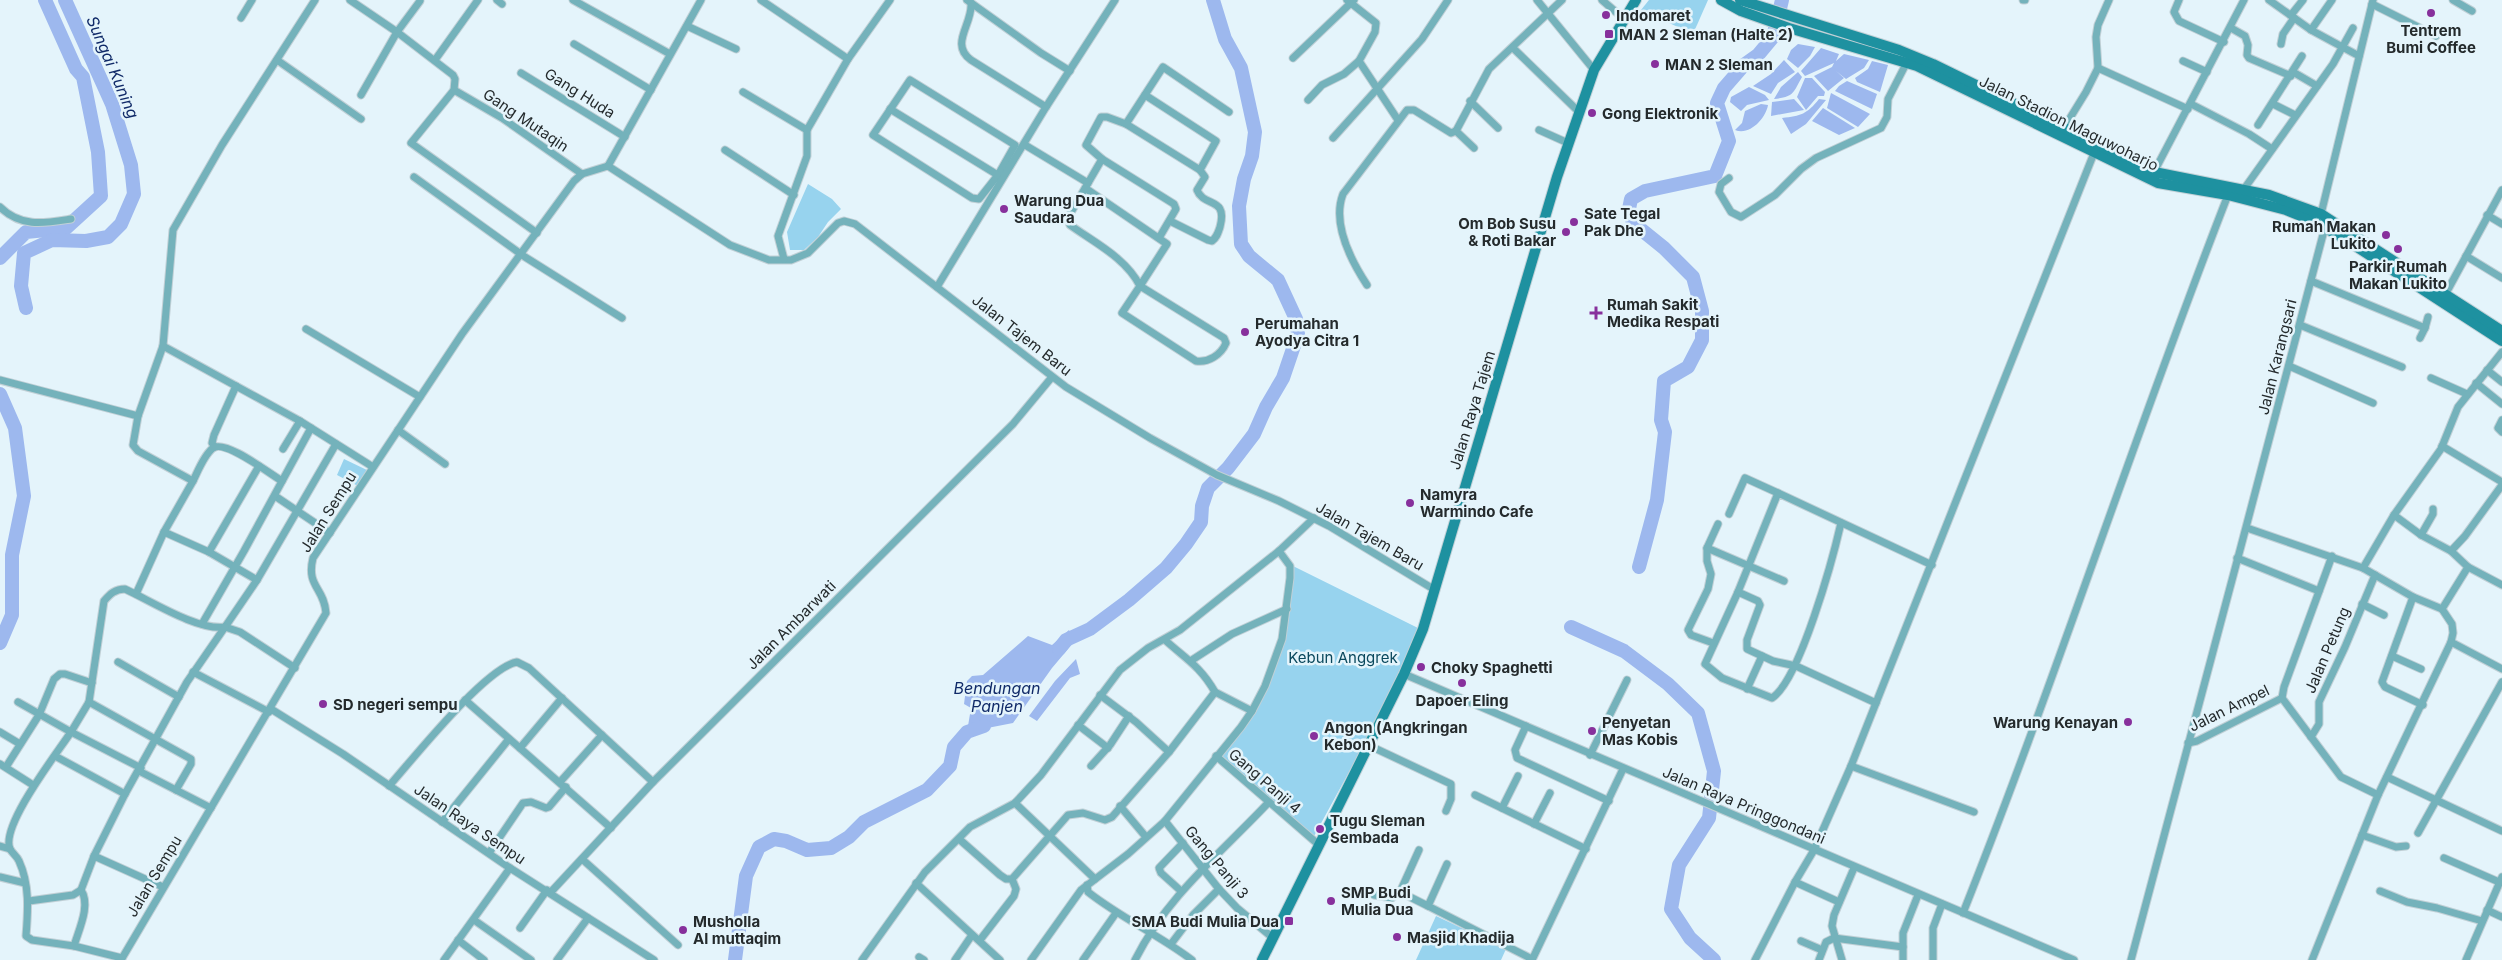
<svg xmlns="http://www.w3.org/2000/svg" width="2502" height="960" viewBox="0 0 2502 960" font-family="Inter,sans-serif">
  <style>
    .green { fill: #97d3ee }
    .water { fill: #9db8ee }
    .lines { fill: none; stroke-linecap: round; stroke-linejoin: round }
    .river { stroke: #9db8ee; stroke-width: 14 }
    .street-casing { stroke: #c1d0d6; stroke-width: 9 }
    .secondary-casing { stroke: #c1d0d6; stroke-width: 12 }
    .street { stroke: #74b2bb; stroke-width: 7 }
    .secondary { stroke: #1e91a0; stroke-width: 10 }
    .poi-dot { fill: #87309c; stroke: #e4f4fb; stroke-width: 2 }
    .labels { text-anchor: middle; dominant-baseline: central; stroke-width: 5; stroke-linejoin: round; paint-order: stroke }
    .poi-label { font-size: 15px; font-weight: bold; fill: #242a2c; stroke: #e4f4fb; text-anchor: start }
    .street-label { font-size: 15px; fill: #242a2c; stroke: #e4f4fb }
    .park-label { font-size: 15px; fill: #0a485d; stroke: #e4f4fb }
    .water-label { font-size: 16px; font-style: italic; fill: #102a68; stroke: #e4f4fb }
  </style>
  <rect width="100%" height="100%" fill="#e4f4fb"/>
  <!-- green -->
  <g class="green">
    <path d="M1649,0H1708L1693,34L1641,10Z"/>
    <path d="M808,184L832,199L841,209L828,222L818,237L804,250H790L787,232Z"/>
    <path d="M344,459L369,471L358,486L337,475Z"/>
    <path d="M1293,566L1418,628L1397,684L1313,838L1218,757L1243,730L1282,649L1290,608Z"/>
    <path d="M1436,916L1506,949L1501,960H1416Z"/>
  </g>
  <!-- water -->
  <g class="water">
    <path d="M1798,44L1815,47L1810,56L1798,68L1787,59L1791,50Z"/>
    <path d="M1821,48L1839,54L1836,61L1844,54L1869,60L1864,68L1846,79L1836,71L1844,78L1828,91L1814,76L1832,67L1834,63L1805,76L1801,71Z"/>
    <path d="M1784,60L1795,72L1778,83L1771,94L1753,86L1771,74Z"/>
    <path d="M1872,61L1888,65L1880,92L1857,82L1855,78L1868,69Z"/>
    <path d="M1798,72L1802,77C1793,93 1794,97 1774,99L1781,87Z"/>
    <path d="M1805,78H1812L1825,92L1824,96H1818L1806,110L1797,97Z"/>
    <path d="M1847,81L1877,94L1872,109L1835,91L1839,86Z"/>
    <path d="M1749,87L1765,95L1769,100L1747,105L1741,111L1730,102L1731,97Z"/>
    <path d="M1831,93L1870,114L1858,127L1827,108Z"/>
    <path d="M1794,99L1804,110L1771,116L1772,102Z"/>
    <path d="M1819,99L1826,100L1806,124L1791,134L1782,118C1801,116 1807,114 1819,99Z"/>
    <path d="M1761,104L1768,105C1766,118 1750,136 1735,130L1742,123L1745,111Z"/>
    <path d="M1823,108L1855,128L1839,135L1812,121Z"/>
    <path d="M1069,630L1074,642L1052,668L1013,723L967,732L971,708L964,704L967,681L972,676L983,675L1028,636L1052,645Z"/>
    <path d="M1076,659L1080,674L1070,678L1037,721L1029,716L1055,681Z"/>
  </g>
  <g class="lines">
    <!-- river -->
    <g class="river">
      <path d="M0,258L26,232L66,228L101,196L98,152L83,77L76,69L45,0"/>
      <path d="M26,308L21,286L24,253L52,240L86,241L108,237L121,224L134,194L131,165L112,104L65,0"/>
      <path d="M0,394L15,428L24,496L12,555V615L0,643"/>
      <path d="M1639,567L1657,500L1665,432L1661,420L1664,381L1688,367L1702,340V311L1693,277L1664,248L1633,223L1629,209L1631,199L1645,191L1715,176L1729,141L1717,103L1724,88L1744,65L1758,55L1773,37L1782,0"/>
      <path d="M1571,627L1624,651L1668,684L1698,713L1714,771L1709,818L1679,865L1671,909L1690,938L1714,960"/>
      <path d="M1059,649L1066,640L1090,629L1129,600L1166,568L1186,544L1201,522L1202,506L1208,488L1228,468L1254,434L1266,407L1283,378L1298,334L1296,319L1278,280L1249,256L1241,244L1239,206L1244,179L1252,156L1255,132L1241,68L1225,39L1213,0"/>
      <path d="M735,960L746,876L759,847L774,839L786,841L807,850L831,848L849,837L864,822L927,790L950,766L954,747L967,732L984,726"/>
    </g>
    <defs>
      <g id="street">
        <path d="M350,0L397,32L453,75L455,79L454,90L411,143L537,233"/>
        <path d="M497,0L502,4"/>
        <path d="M573,0L670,54"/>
        <path d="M761,0L848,59"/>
        <path d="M967,0L1041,53L1070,71"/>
        <path d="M1347,0L1376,23L1375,32L1359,61L1398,120"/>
        <path d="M1537,0L1594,70"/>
        <path d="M1602,0L1624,19"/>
        <path d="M2023,0H2025"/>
        <path d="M2179,0L2174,12L2179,21L2224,42"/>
        <path d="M2269,0L2311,30L2359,56"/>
        <path d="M2453,0L2472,11"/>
        <path d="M971,3C973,24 949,44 971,60L1046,107"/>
        <path d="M2372,4L2436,36"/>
        <path d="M2291,15L2303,0"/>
        <path d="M241,18L252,0"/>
        <path d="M687,26L736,49"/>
        <path d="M2231,28L2245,36L2248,45L2247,55L2249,58L2291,76"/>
        <path d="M2311,30L2332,0"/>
        <path d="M574,44L651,90"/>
        <path d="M2281,44L2283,34L2294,18"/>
        <path d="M1513,48L1579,112"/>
        <path d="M1293,58L1354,0"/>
        <path d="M277,60L361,119"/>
        <path d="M435,60L478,0"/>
        <path d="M2183,61L2207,72"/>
        <path d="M2098,68L2188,109"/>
        <path d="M2293,72L2317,86"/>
        <path d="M521,73L625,137"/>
        <path d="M910,80L1015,145L998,175L979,199L972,198L873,135Z"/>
        <path d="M454,90L502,118L582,174"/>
        <path d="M743,92L807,130"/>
        <path d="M361,95L397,32L420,1"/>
        <path d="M1145,95L1216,141L1200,170L1205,177L1197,190C1204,208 1228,196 1220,227C1218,233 1217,237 1212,241L1208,240L1170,221"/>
        <path d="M1308,100L1322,85L1344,74L1359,61"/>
        <path d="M1470,101L1498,128"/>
        <path d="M2191,104L2249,134L2272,149"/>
        <path d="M2273,104L2295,115"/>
        <path d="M890,109L1001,177"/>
        <path d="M1126,124L1200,170"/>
        <path d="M2258,125L2302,56"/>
        <path d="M1539,130L1568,143"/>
        <path d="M1456,131L1489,69L1562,0"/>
        <path d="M1456,131L1474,148"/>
        <path d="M2062,131L2086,92L2098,68L2096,37L2098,25L2109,0"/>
        <path d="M1333,138L1422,39L1448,0"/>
        <path d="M1025,145L1088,183"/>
        <path d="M725,150L794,195"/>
        <path d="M1102,159L1174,204L1176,209L1159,238"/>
        <path d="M608,166L730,245L769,260H791L808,253L838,223L844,221L855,224L1066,387L1150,438L1217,475L1279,501L1329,526L1435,590"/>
        <path d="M608,166L701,0"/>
        <path d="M2154,172L2244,0"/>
        <path d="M414,177L525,257L622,318"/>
        <path d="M1729,178L1721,184L1719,192L1731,212L1741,217L1775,195L1801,169L1816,158L1881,128L1887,117L1888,99L1907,62"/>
        <path d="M1085,188L1167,244L1140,286L1224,338L1226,343C1221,355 1208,363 1196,361L1122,313L1140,286C1126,258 1095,243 1070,225L1068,220L1070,214L1102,159L1086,145L1101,117H1107L1126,124L1163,67L1229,112"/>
        <path d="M2244,189L2333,64L2353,28"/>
        <path d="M0,207C21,228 45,223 71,219"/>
        <path d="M2321,214L2373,0"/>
        <path d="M2487,215L2502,224"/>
        <path d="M2466,256L2502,278"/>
        <path d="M784,259L778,236L807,156V130L848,59L890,0"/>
        <path d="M2311,281L2425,328L2420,338"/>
        <path d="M1367,285C1350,259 1332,223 1343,194L1407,110H1414L1451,133L1456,131"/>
        <path d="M937,287L1046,107L1115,0"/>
        <path d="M2445,295L2502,190"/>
        <path d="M2300,325L2402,367"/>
        <path d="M2425,328L2428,317"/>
        <path d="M306,329L420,397"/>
        <path d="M163,346L300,421L373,467"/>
        <path d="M2289,366L2373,403"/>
        <path d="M2487,370L2502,382"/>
        <path d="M2431,378L2467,394"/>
        <path d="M0,380L138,416"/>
        <path d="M2476,383L2502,404"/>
        <path d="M2502,420L2498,428L2502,432"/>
        <path d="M398,430L445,464"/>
        <path d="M2442,446L2502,482"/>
        <path d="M215,447L212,443L214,435L236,386"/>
        <path d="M283,449L300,421"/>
        <path d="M193,481C198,471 204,455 213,448C225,439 270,474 282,481"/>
        <path d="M275,496L330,533"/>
        <path d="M1729,514L1745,478L1778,493"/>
        <path d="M2394,515L2421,535L2451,551L2468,567L2502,585"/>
        <path d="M2247,528L2363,568L2413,597L2442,609L2452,624L2453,633L2451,642L2502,669"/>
        <path d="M164,532L209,552L257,580"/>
        <path d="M2421,535L2433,514V509"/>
        <path d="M1707,548L1784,581"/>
        <path d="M2451,551L2465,536L2502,485"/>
        <path d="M209,552L259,466"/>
        <path d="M2332,556L2284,687L2282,698L2341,777L2378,795"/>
        <path d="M2237,558L2319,591"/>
        <path d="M2363,568L2394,515L2441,449L2458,407L2502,352"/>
        <path d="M1738,592L1705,664L1722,678L1772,698C1800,680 1833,558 1841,523"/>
        <path d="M136,594L164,532L193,481L138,451L133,445L138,416L163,346L173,230L222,145L315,0"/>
        <path d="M2413,597L2382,682L2385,687L2423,705"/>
        <path d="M2362,604L2384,615"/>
        <path d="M2442,609L2468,567"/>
        <path d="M202,624L244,551L311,428"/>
        <path d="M1165,640C1186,659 1200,666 1215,692L1252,711"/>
        <path d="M1713,643L1691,635L1688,630L1708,589L1711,574L1707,561V548L1718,524"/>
        <path d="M2392,656L2421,669"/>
        <path d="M1192,660L1232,634L1287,609"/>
        <path d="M118,662L179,697"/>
        <path d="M295,668L240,632L225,627L257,580L336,444"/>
        <path d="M193,672L269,712"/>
        <path d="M1404,674L2074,960"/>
        <path d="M1747,689L1762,656"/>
        <path d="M1100,695L1136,722L1169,752"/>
        <path d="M465,700L611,828"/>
        <path d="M18,702L71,732L89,702L104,601C110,594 115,589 125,589C151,601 198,631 225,627"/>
        <path d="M89,702L191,759V764L176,790"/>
        <path d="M1876,703L1796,666L1773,661L1747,649V640L1760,605L1758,601L1738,592L1778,493L1932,565"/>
        <path d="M271,709L343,754L510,868L654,960"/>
        <path d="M1078,725L1108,748"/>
        <path d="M1526,726L1515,750L1517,758L1609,801"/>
        <path d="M0,732L20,744"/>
        <path d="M2311,737L2319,724V702L2345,647L2375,575"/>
        <path d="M2188,743L2197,741L2282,698"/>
        <path d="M1368,745L1451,784V799L1446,811"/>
        <path d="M520,748L562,698"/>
        <path d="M1590,755L1627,680"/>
        <path d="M55,756L125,794"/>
        <path d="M1216,756L1319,845"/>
        <path d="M0,764L33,785"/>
        <path d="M1091,766L1110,745L1129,716"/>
        <path d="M1851,766L1974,812"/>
        <path d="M6,767L39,715L54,679L60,674H65L92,683"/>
        <path d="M139,771L211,808"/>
        <path d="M2387,777L2502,831"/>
        <path d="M560,782L602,735"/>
        <path d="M389,786C413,759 485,668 517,662L529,668L653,782"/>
        <path d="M1475,795L1586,849"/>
        <path d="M1015,803L1095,879"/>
        <path d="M1120,806L1146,837"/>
        <path d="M1502,808L1518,776"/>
        <path d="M1165,821L1219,889L1237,908L1273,938"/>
        <path d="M442,822L509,739"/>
        <path d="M1534,824L1550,793"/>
        <path d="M2418,833L2502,682"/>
        <path d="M2362,835L2396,847L2406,846"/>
        <path d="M959,839L1000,875L1006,879H1012L1068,815L1083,813L1105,820L1112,817L1169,752L1215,692"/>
        <path d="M0,846L10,849"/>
        <path d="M1419,850L1400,892L1428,906"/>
        <path d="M489,853L523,803L531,802L546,808L549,807L566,787"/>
        <path d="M94,856L163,887"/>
        <path d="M2444,858L2499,882"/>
        <path d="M582,859L678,945"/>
        <path d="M1447,864L1428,906L1532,959"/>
        <path d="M0,877L25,883"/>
        <path d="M1795,882L1839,902"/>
        <path d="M916,883L1000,960"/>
        <path d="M1087,885L1088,892C1121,918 1159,935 1192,960"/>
        <path d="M81,890L94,856L125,794L187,682L225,627"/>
        <path d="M1181,891L1161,873L1159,868L1183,843"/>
        <path d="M2380,891L2407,902L2437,908L2482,921"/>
        <path d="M550,893L653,782L1013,424L1052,377"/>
        <path d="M1374,895L1392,898L1400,892"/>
        <path d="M29,901L73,895L81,890C91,905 79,929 74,946"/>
        <path d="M2487,910L2502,917"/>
        <path d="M1963,913C2057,676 2135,433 2228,195"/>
        <path d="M474,920L531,960"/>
        <path d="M520,928L547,890"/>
        <path d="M458,940L484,960"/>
        <path d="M980,940L1014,896L1016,889L1012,879"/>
        <path d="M1801,941L1822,950"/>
        <path d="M1171,944L1193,915L1219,889"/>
        <path d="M919,957L924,960"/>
        <path d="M122,958L74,946L32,940L26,936C28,911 30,885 19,861C17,856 12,853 10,849C0,826 58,752 71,732L141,768"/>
        <path d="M121,960L326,613C324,587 306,587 313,558L462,334L574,181L582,174L608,166"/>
        <path d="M444,960L510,868"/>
        <path d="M557,960L588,918"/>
        <path d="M862,960L925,872L970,827L1015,803L1041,775L1120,670L1148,648L1180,630L1279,551"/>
        <path d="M955,960L972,935"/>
        <path d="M1031,960L1081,890L1128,854L1165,821L1241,727L1252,711L1265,686L1282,639L1290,578V566L1279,551L1314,518"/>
        <path d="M1083,960L1116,913"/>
        <path d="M1135,960C1167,896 1220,854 1268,803"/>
        <path d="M1532,960L1623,769"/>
        <path d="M1755,960L1795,882L1814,850L1851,766L2094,153"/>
        <path d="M1819,960L1826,942L1834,938L1903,947"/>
        <path d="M1842,960L1832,926L1834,915L1854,868"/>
        <path d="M1903,960V933L1918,895"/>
        <path d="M1933,960V928L1942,904"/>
        <path d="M2131,960C2195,715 2262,472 2325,227"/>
        <path d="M2312,960L2378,795L2451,642"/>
        <path d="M2466,960L2502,877"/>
      </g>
      <g id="secondary">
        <path d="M1721,0L1741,11L1789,28L1917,66L2158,183L2228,195L2286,210L2311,220L2343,238L2502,341"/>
        <path d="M1740,0L1899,50L1933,64L2154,172L2269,195L2321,214L2502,331"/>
        <path d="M1262,960L1404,674L1423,629L1557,177L1594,70L1636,0"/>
      </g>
    </defs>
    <!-- street casing -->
    <use href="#street" class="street-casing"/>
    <!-- secondary casing -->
    <use href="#secondary" class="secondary-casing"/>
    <!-- street -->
    <use href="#street" class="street"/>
    <!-- secondary -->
    <use href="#secondary" class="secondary"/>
  </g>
  <!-- markers -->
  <g class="poi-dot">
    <circle cx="2431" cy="13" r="5"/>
    <circle cx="1606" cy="15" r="5"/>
    <rect x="1604" y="29" width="10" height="10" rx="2.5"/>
    <circle cx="1655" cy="64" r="5"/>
    <circle cx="1592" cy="113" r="5"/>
    <circle cx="1004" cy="209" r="5"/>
    <circle cx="1574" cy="222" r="5"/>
    <circle cx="1566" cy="232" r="5"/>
    <circle cx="2386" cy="235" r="5"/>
    <circle cx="2398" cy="249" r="5"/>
    <path d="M1593.5 305.5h5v5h5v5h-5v5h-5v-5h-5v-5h5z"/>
    <circle cx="1245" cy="332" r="5"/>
    <circle cx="1410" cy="503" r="5"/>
    <circle cx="1421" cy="667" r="5"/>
    <circle cx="1462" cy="683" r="5"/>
    <circle cx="323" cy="704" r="5"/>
    <circle cx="2128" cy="722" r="5"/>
    <circle cx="1592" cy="731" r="5"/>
    <circle cx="1314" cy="736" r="5"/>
    <circle cx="1320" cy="829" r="5"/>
    <circle cx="1331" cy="901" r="5"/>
    <rect x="1284" y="916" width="10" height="10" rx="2.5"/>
    <circle cx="683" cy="930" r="5"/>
    <circle cx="1397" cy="937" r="5"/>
  </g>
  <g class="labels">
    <!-- poi labels -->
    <g class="poi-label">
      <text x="1616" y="15">Indomaret</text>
      <text x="2431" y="30" text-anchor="middle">Tentrem<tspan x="2431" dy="17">Bumi Coffee</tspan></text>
      <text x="1619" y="34">MAN 2 Sleman (Halte 2)</text>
      <text x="1665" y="64">MAN 2 Sleman</text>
      <text x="1602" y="113">Gong Elektronik</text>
      <text x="1014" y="200">Warung Dua<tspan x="1014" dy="17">Saudara</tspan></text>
      <text x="1584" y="213">Sate Tegal<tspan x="1584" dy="17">Pak Dhe</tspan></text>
      <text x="1556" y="223" text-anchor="end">Om Bob Susu<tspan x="1556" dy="17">&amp; Roti Bakar</tspan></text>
      <text x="2376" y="226" text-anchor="end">Rumah Makan<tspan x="2376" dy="17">Lukito</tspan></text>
      <text x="2398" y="266" text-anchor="middle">Parkir Rumah<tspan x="2398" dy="17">Makan Lukito</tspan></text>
      <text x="1607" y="304">Rumah Sakit<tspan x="1607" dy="17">Medika Respati</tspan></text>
      <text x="1255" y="323">Perumahan<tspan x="1255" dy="17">Ayodya Citra 1</tspan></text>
      <text x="1420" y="494">Namyra<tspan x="1420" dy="17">Warmindo Cafe</tspan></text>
      <text x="1431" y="667">Choky Spaghetti</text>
      <text x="1462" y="700" text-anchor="middle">Dapoer Eling</text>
      <text x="333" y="704">SD negeri sempu</text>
      <text x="1602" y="722">Penyetan<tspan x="1602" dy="17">Mas Kobis</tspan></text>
      <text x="2118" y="722" text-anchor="end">Warung Kenayan</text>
      <text x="1324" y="727">Angon (Angkringan<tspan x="1324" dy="17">Kebon)</tspan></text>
      <text x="1330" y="820">Tugu Sleman<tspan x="1330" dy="17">Sembada</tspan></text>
      <text x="1341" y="892">SMP Budi<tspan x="1341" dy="17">Mulia Dua</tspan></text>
      <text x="693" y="921">Musholla<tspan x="693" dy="17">Al muttaqim</tspan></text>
      <text x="1279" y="921" text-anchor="end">SMA Budi Mulia Dua</text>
      <text x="1407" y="937">Masjid Khadija</text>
    </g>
    <!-- street labels -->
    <g class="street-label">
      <text transform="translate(580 93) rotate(32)">Gang Huda</text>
      <text transform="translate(526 120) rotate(34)">Gang Mutaqin</text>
      <text transform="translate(2069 123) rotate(26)">Jalan Stadion Maguwoharjo</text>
      <text transform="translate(1022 335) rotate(38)">Jalan Tajem Baru</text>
      <text transform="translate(2277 357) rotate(-76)">Jalan Karangsari</text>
      <text transform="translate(1472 410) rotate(-73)">Jalan Raya Tajem</text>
      <text transform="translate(328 512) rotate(-58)">Jalan Sempu</text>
      <text transform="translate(1370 536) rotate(30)">Jalan Tajem Baru</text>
      <text transform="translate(791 625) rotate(-45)">Jalan Ambarwati</text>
      <text transform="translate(2327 650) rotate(-67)">Jalan Petung</text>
      <text transform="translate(2229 708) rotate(-26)">Jalan Ampel</text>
      <text transform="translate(1265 781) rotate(41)">Gang Panji 4</text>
      <text transform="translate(1744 805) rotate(23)">Jalan Raya Pringgondani</text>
      <text transform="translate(470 824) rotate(34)">Jalan Raya Sempu</text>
      <text transform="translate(1217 862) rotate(50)">Gang Panji 3</text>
      <text transform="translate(154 876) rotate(-59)">Jalan Sempu</text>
    </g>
    <!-- park labels -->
    <g class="park-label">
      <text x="1343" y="657">Kebun Anggrek</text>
    </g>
    <!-- water labels -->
    <g class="water-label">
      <text transform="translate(113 67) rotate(67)">Sungai Kuning</text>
      <text x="997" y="688">Bendungan<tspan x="997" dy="18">Panjen</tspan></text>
    </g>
  </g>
</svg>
